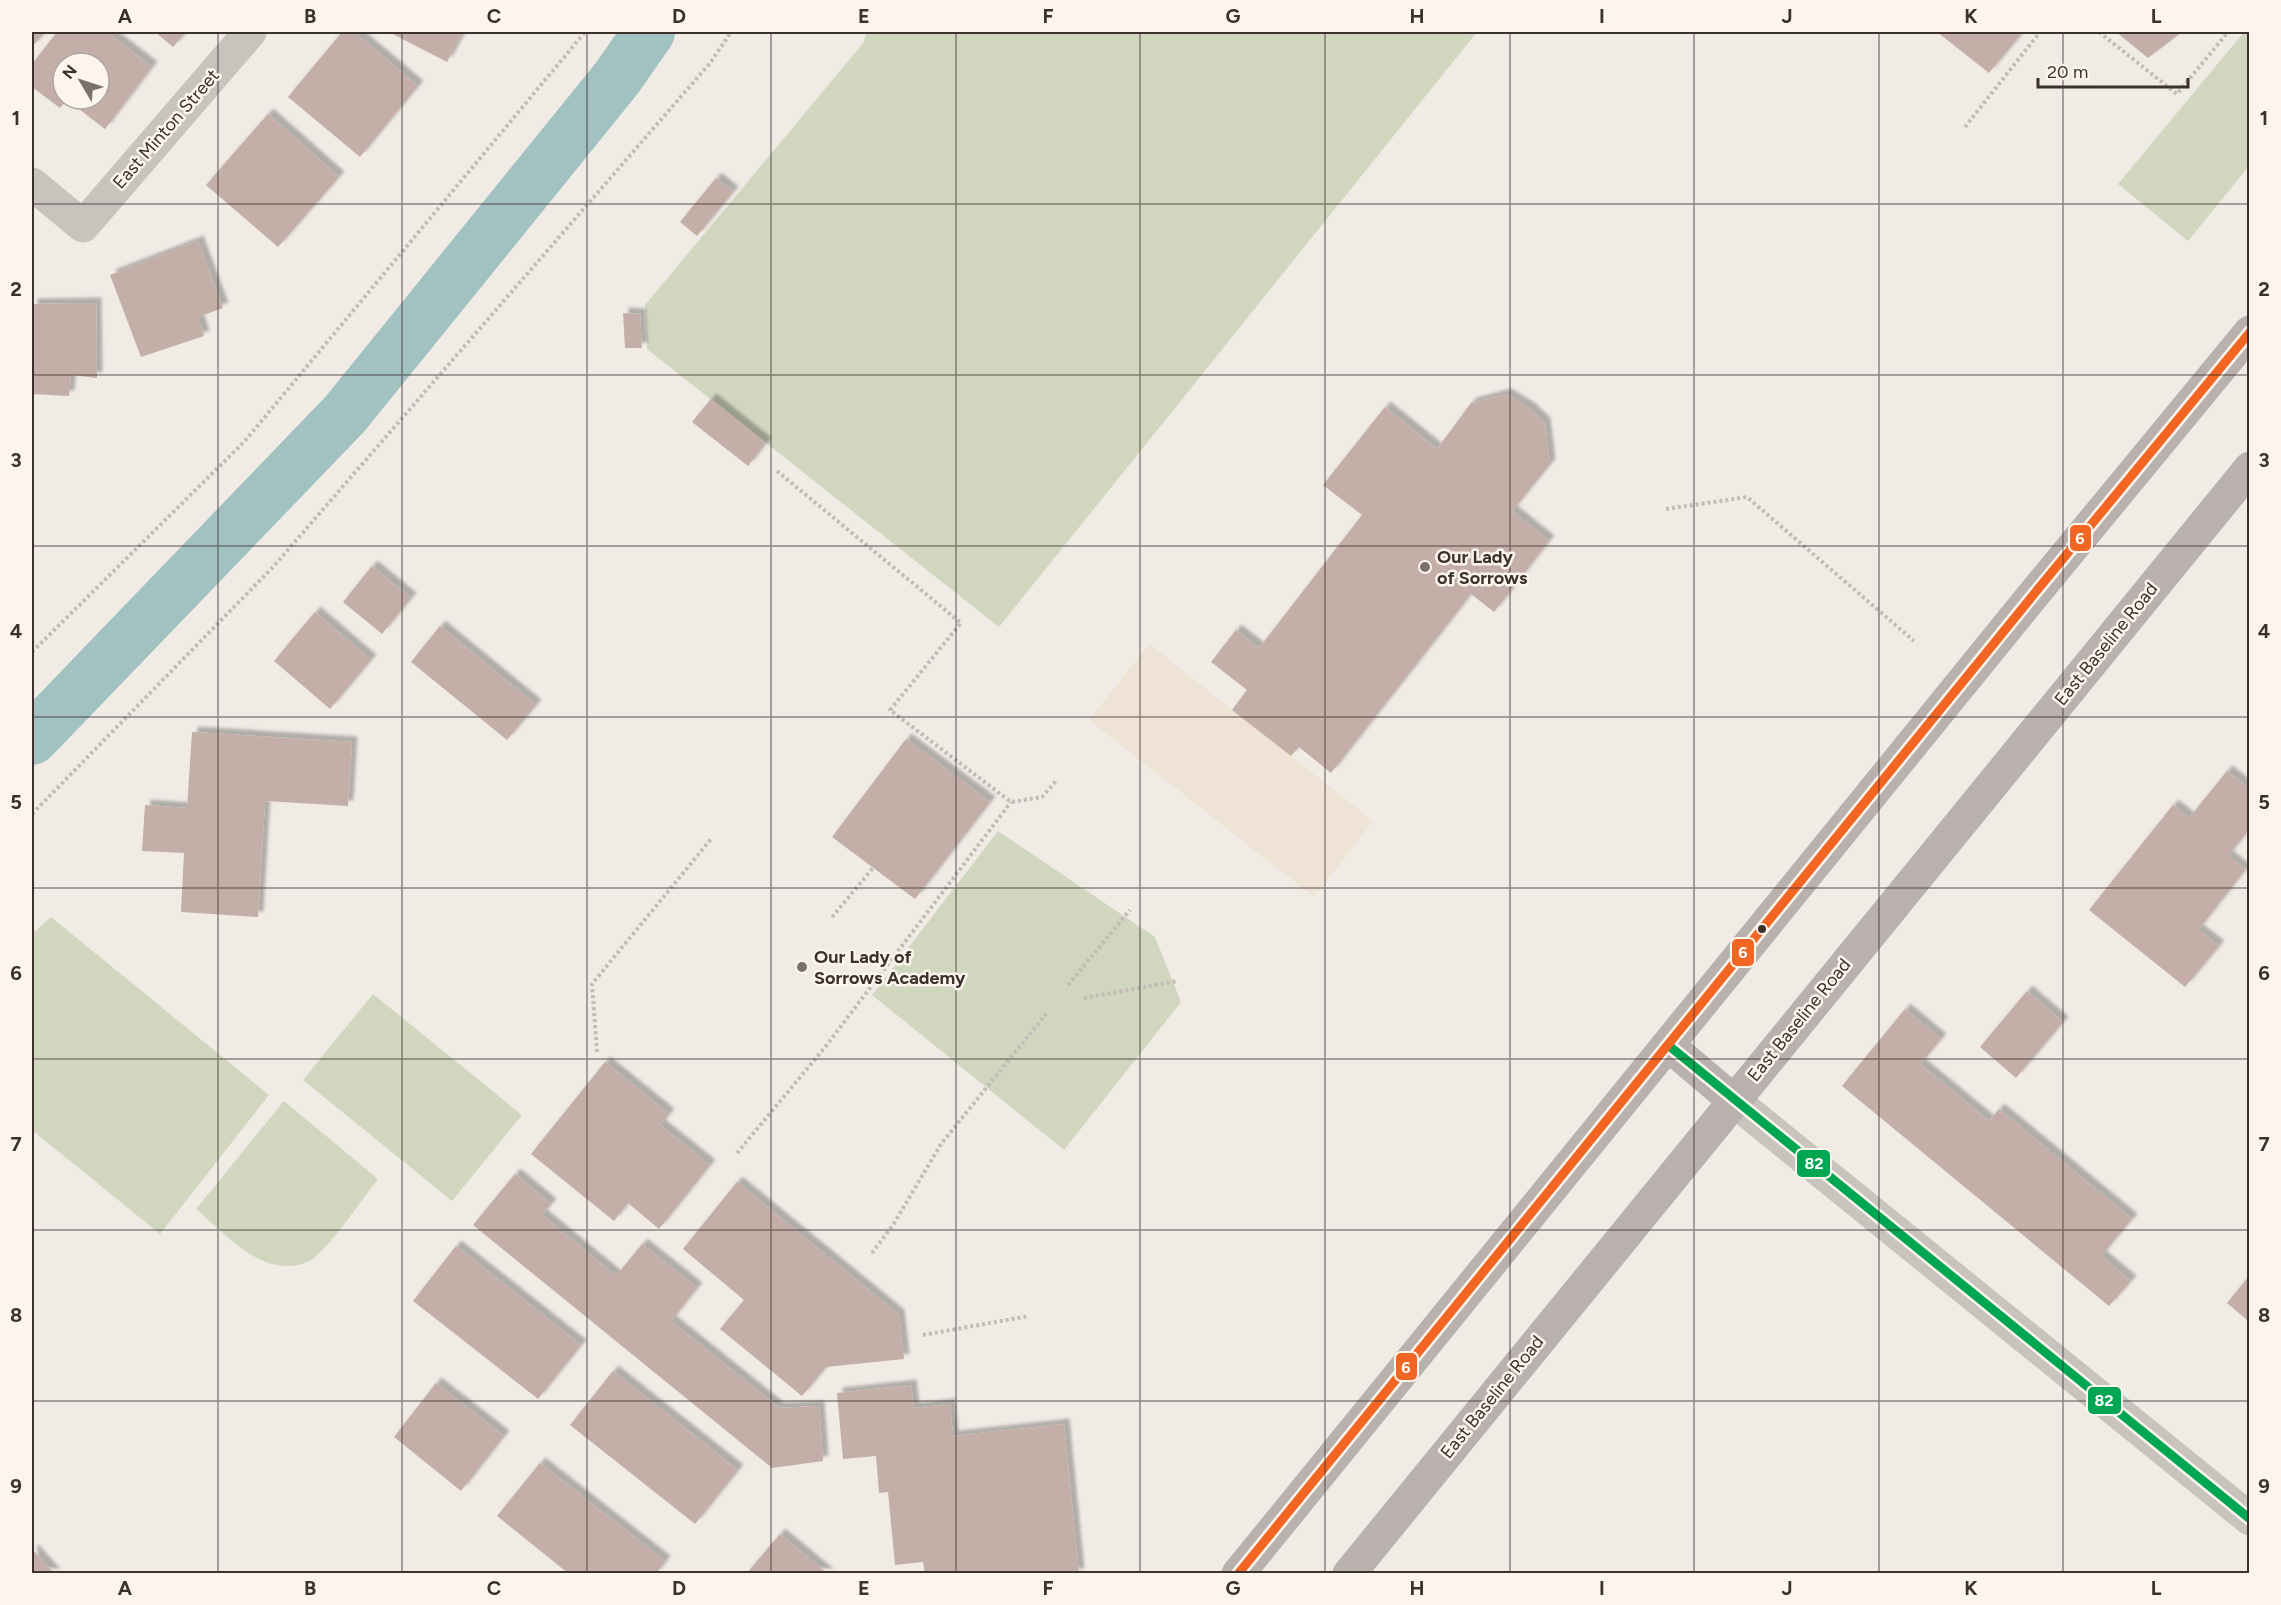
<svg xmlns="http://www.w3.org/2000/svg" width="2281" height="1605" viewBox="0 0 2281 1605" font-family="Figtree,sans-serif">
  <style>
    .green { fill: #d1d6bf }
    .plaza { fill: #eee3d5 }
    .lines { fill: none; stroke-linecap: round; stroke-linejoin: round }
    .canal { stroke: #a1c2c1; stroke-width: 52 }
    .building { fill: #c3afa7; fill-rule: evenodd; filter: url(#shadow) }
    .path { stroke: #c2bbb6; stroke-width: 4; stroke-dasharray: 3 3; stroke-linecap: butt }
    .minor { stroke: #c9c3be; stroke-width: 33 }
    .major { stroke: #b8b1ad; stroke-width: 33 }
    .bus-1-casing { stroke: #fbf5ee; stroke-width: 14 }
    .bus-2-casing { stroke: #fbf5ee; stroke-width: 14 }
    .bus-1 { stroke: #00a651; stroke-width: 9 }
    .bus-2 { stroke: #f26522; stroke-width: 9 }
    .grid { fill: none; stroke: #3b302b; stroke-width: 1.5; stroke-opacity: 0.55 }
    .poi-dot { fill: #7a716c; stroke: #fbf5ee; stroke-width: 2 }
    .bus-dot { fill: #3b302b; stroke: #fbf5ee; stroke-width: 2 }
    .labels { text-anchor: middle; dominant-baseline: central; stroke-width: 5; stroke-linejoin: round; paint-order: stroke }
    .street-label { font-size: 18px; fill: #3b302b; stroke: #fbf5ee }
    .poi-label { font-size: 18px; font-weight: bold; fill: #3b302b; stroke: #fbf5ee; text-anchor: start }
    .line-badge { stroke: #fbf5ee; stroke-width: 2 }
    .badge-label { font-size: 16px; text-anchor: middle; font-weight: bold; fill: #fff }
    .neatline { fill: none; stroke: #3b302b; stroke-width: 2 }
    .grid-label { font-size: 20px; text-anchor: middle; font-weight: bold; fill: #3b302b }
  </style>
  <defs>
    <filter id="shadow"><feDropShadow dx="5.5" dy="-5.5" stdDeviation="1.5" flood-color="#0004"/></filter>
  </defs>
  <rect width="100%" height="100%" fill="#f0ebe5"/>
  <!-- green -->
  <g class="green">
    <path d="M866,32H1477L999,627L647,349L645,305L864,42Z"/>
    <path d="M2244,32H2250L2249,166L2188,241L2118,184Z"/>
    <path d="M998,831L1155,937L1181,1002L1064,1150L872,995Z"/>
    <path d="M51,917L269,1095L160,1234L32,1130V934Z"/>
    <path d="M373,994L522,1115L452,1201L303,1080Z"/>
    <path d="M284,1101L378,1179C361,1200 334,1242 314,1258C298,1270 273,1267 257,1258C234,1246 215,1225 196,1209Z"/>
  </g>
  <!-- plaza -->
  <path class="plaza" d="M1149,644L1373,821L1314,897L1089,720Z"/>
  <g class="lines">
    <!-- canal -->
    <path class="canal" d="M32,739L345,414L617,78L649,32"/>
  </g>
  <!-- building -->
  <g class="building">
    <path d="M32,32H45L32,47Z"/>
    <path d="M57,32H107L152,67L105,129L67,100L60,108L32,87V64ZM63,63H99V99H63Z"/>
    <path d="M155,32H186L173,47Z"/>
    <path d="M342,32H354L418,86L360,157L288,97Z"/>
    <path d="M389,32H463L447,62Z"/>
    <path d="M1937,32H2023L1989,73Z"/>
    <path d="M2116,32H2182L2148,58Z"/>
    <path d="M268,114L339,177L278,247L206,185Z"/>
    <path d="M716,178L733,192L697,236L680,222Z"/>
    <path d="M198,241L223,308L198,317L204,336L141,357L110,275Z"/>
    <path d="M96,303L97,378L71,375L69,396L32,394V304Z"/>
    <path d="M623,313L640,314L642,348H625Z"/>
    <path d="M1506,394L1529,408L1545,423L1550,464L1512,511L1549,541L1494,612L1471,594L1331,773L1299,747L1291,756L1232,710L1247,690L1211,662L1236,630L1259,648L1362,515L1323,485L1385,407L1437,449L1471,403Z"/>
    <path d="M711,399L766,443L748,466L692,422Z"/>
    <path d="M372,566L411,598L382,634L343,602Z"/>
    <path d="M315,612L371,660L330,709L274,661Z"/>
    <path d="M440,626L536,705L507,740L411,662Z"/>
    <path d="M192,732L352,742L348,806L265,801L258,917L181,912L184,853L142,851L145,805L187,808Z"/>
    <path d="M906,739L990,802L915,899L832,837Z"/>
    <path d="M2227,771L2250,789V828L2228,856L2245,870L2198,930L2219,946L2185,987L2089,910L2173,805L2189,818Z"/>
    <path d="M2027,991L2063,1022L2016,1078L1980,1047Z"/>
    <path d="M1905,1009L1941,1039L1920,1064L1989,1121L1999,1109L2132,1219L2101,1256L2131,1281L2109,1306L1842,1086Z"/>
    <path d="M605,1062L669,1114L660,1125L710,1165L659,1229L628,1203L614,1221L531,1154Z"/>
    <path d="M515,1174L551,1204L542,1215L616,1276L642,1244L697,1288L671,1321L779,1408L819,1406L823,1461L772,1468L473,1225Z"/>
    <path d="M737,1182L899,1315L904,1359L826,1367L802,1396L720,1329L744,1300L683,1249Z"/>
    <path d="M456,1246L581,1345L538,1399L413,1301Z"/>
    <path d="M2250,1275V1319L2248,1321L2227,1303Z"/>
    <path d="M613,1371L738,1470L695,1524L570,1425Z"/>
    <path d="M436,1383L504,1436L461,1491L394,1437Z"/>
    <path d="M911,1385L914,1408L950,1404L953,1436L1064,1424L1079,1574H925L923,1562L895,1565L888,1492L879,1493L876,1456L843,1459L837,1393Z"/>
    <path d="M540,1463L665,1561L656,1574H569L497,1516Z"/>
    <path d="M780,1534L828,1574H746Z"/>
    <path d="M32,1549L55,1574H32Z"/>
  </g>
  <g class="lines">
    <!-- path -->
    <g class="path">
      <path d="M2099,32L2177,94L2228,32"/>
      <path d="M1965,127L2040,32"/>
      <path d="M777,471L961,623L890,710L1011,802L1042,797L1056,781"/>
      <path d="M1666,509L1747,497L1914,641"/>
      <path d="M32,652L244,442L585,32"/>
      <path d="M32,814L273,567L711,62L731,32"/>
      <path d="M832,917L873,868"/>
      <path d="M1068,985L1130,910"/>
      <path d="M1084,998L1177,981"/>
      <path d="M597,1052L592,984L711,839"/>
      <path d="M737,1153L826,1046L1011,802"/>
      <path d="M872,1253L893,1225L941,1144L1046,1014"/>
      <path d="M923,1335L1029,1316"/>
    </g>
    <!-- minor -->
    <g class="minor">
      <path d="M32,184L83,226L250,32"/>
      <path d="M1733,1100L2250,1519"/>
    </g>
    <!-- major -->
    <g class="major">
      <path d="M1668,1045L1733,1100"/>
      <path d="M1238,1574L2034,594L2250,332"/>
      <path d="M1349,1574L2250,468"/>
    </g>
    <defs>
      <path id="bus-1" d="M1668,1045L2250,1519"/>
      <path id="bus-2" d="M1238,1574L2034,594L2250,332"/>
    </defs>
    <!-- bus-1 casing -->
    <use href="#bus-1" class="bus-1-casing"/>
    <!-- bus-2 casing -->
    <use href="#bus-2" class="bus-2-casing"/>
    <!-- bus-1 -->
    <use href="#bus-1" class="bus-1"/>
    <!-- bus-2 -->
    <use href="#bus-2" class="bus-2"/>
  </g>
  <!-- grid -->
  <path class="grid" d="M218,32V1574M402,32V1574M587,32V1574M771,32V1574M956,32V1574M1140,32V1574M1325,32V1574M1510,32V1574M1694,32V1574M1879,32V1574M2063,32V1574M32,204H2250M32,375H2250M32,546H2250M32,717H2250M32,888H2250M32,1059H2250M32,1230H2250M32,1401H2250"/>
  <!-- markers -->
  <g class="poi-dot">
    <circle cx="1425" cy="567" r="6"/>
    <circle cx="802" cy="967" r="6"/>
  </g>
  <circle class="bus-dot" cx="1762" cy="929" r="5"/>
  <g class="labels">
    <!-- street labels -->
    <g class="street-label">
      <text transform="translate(166 129) rotate(-49)">East Minton Street</text>
      <text transform="translate(2106 644) rotate(-51)">East Baseline Road</text>
      <text transform="translate(1799 1020) rotate(-51)">East Baseline Road</text>
      <text transform="translate(1492 1397) rotate(-51)">East Baseline Road</text>
    </g>
    <!-- poi labels -->
    <g class="poi-label">
      <text x="1437" y="557">Our Lady<tspan x="1437" dy="21">of Sorrows</tspan></text>
      <text x="814" y="957">Our Lady of<tspan x="814" dy="21">Sorrows Academy</tspan></text>
    </g>
  </g>
  <g class="line-badge">
    <rect x="2069" y="524" width="23" height="28" rx="6" fill="#f26522"/>
    <rect x="1731" y="938" width="24" height="29" rx="6" fill="#f26522"/>
    <rect x="1796" y="1149" width="35" height="29" rx="6" fill="#00a651"/>
    <rect x="1395" y="1352" width="23" height="29" rx="6" fill="#f26522"/>
    <rect x="2087" y="1386" width="35" height="29" rx="6" fill="#00a651"/>
  </g>
  <g class="badge-label">
    <text x="2080" y="544">6</text>
    <text x="1743" y="958">6</text>
    <text x="1814" y="1169">82</text>
    <text x="1406" y="1373">6</text>
    <text x="2104" y="1406">82</text>
  </g>
  <!-- border -->
  <rect width="2281" height="1605" fill="none" stroke="#fbf5ee" stroke-width="66"/>
  <!-- north arrow -->
  <g transform="translate(81 81) rotate(309)"><circle r="28" fill="#fbf5ee" stroke="#aea6a0" stroke-width="1.5"/>
  <path d="M0-4.5L10 22L0 15L-10 22Z" fill="#7a716c"/>
  <text y="-9" font-size="16" font-weight="bold" text-anchor="middle" fill="#3b302b">N</text>
  </g>
  <!-- scale -->
  <path d="M2038 78v9h150v-9" fill="none" stroke="#3b302b" stroke-width="3"/>
  <text x="2047" y="78" font-size="18" fill="#3b302b" stroke="#fbf5ee" stroke-width="4.5" paint-order="stroke">20 m</text>
  <rect x="33" y="33" width="2215" height="1539" class="neatline"/>
  <g class="grid-label">
    <text x="125" y="23">A</text>
    <text x="310" y="23">B</text>
    <text x="494" y="23">C</text>
    <text x="679" y="23">D</text>
    <text x="864" y="23">E</text>
    <text x="1048" y="23">F</text>
    <text x="1233" y="23">G</text>
    <text x="1417" y="23">H</text>
    <text x="1602" y="23">I</text>
    <text x="1787" y="23">J</text>
    <text x="1971" y="23">K</text>
    <text x="2156" y="23">L</text>
    <text x="16" y="125">1</text>
    <text x="2264" y="125">1</text>
    <text x="16" y="296">2</text>
    <text x="2264" y="296">2</text>
    <text x="16" y="467">3</text>
    <text x="2264" y="467">3</text>
    <text x="16" y="638">4</text>
    <text x="2264" y="638">4</text>
    <text x="16" y="809">5</text>
    <text x="2264" y="809">5</text>
    <text x="16" y="980">6</text>
    <text x="2264" y="980">6</text>
    <text x="16" y="1151">7</text>
    <text x="2264" y="1151">7</text>
    <text x="16" y="1322">8</text>
    <text x="2264" y="1322">8</text>
    <text x="16" y="1493">9</text>
    <text x="2264" y="1493">9</text>
    <text x="125" y="1595">A</text>
    <text x="310" y="1595">B</text>
    <text x="494" y="1595">C</text>
    <text x="679" y="1595">D</text>
    <text x="864" y="1595">E</text>
    <text x="1048" y="1595">F</text>
    <text x="1233" y="1595">G</text>
    <text x="1417" y="1595">H</text>
    <text x="1602" y="1595">I</text>
    <text x="1787" y="1595">J</text>
    <text x="1971" y="1595">K</text>
    <text x="2156" y="1595">L</text>
  </g>
</svg>
